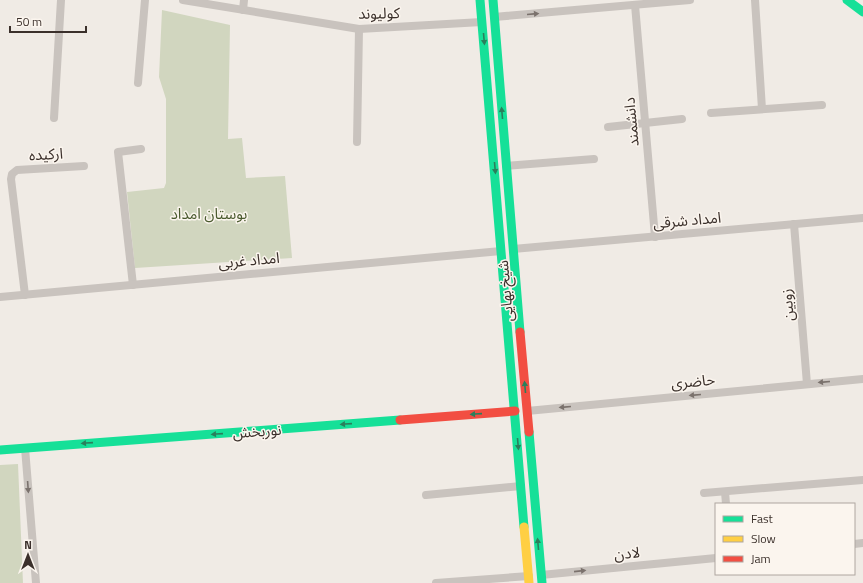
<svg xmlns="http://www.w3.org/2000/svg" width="863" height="583" viewBox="0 0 863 583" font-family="'Titillium Web','Noto Sans Arabic',sans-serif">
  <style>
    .green { fill: #d1d6bf }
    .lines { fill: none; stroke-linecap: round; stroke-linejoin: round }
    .street { stroke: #c9c3be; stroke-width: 8 }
    .fast { stroke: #16e098; stroke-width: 9 }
    .slow { stroke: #ffcf43; stroke-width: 9 }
    .jam { stroke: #f24e42; stroke-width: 9 }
    .oneway { fill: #7b726d }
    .oneway2 { fill: #2a7f5c }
    .labels { text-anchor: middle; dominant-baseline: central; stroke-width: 3; stroke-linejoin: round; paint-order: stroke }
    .street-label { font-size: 15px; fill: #3b302b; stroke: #fbf5ee }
    .park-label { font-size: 15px; fill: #4a5a2e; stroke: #fbf5ee }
  </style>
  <rect width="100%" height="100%" fill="#f0ebe5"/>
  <!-- green -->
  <g class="green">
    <path d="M162,10L230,25L228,139L242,138L246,178L285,176L292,258L135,268L127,192L164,188L166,183V99L159,77Z"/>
    <path d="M18,464L23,583H0V465Z"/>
  </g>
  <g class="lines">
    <!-- street -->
    <g class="street">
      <path d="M183,0L359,29L482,22"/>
      <path d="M755,0L762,109"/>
      <path d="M635,5L655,237"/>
      <path d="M243,10L244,0"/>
      <path d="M494,17L690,0"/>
      <path d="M138,83L145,0"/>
      <path d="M711,113L822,105"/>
      <path d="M54,118L61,0"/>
      <path d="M608,127L682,119"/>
      <path d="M357,142L359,29"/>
      <path d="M506,166L594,159"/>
      <path d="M794,224L807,384"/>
      <path d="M513,249L863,218"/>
      <path d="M133,285L118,152L141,149"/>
      <path d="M25,295L11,179L12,174L17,170L84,166"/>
      <path d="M0,297L501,251"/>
      <path d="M527,411L863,379"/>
      <path d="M25,448L36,583"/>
      <path d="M725,492L726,504"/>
      <path d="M704,493L863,480"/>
      <path d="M426,495L521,486"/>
      <path d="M854,544L863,543"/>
      <path d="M541,575L716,558"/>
      <path d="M436,583L529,576"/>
    </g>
    <!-- fast -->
    <g class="fast">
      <path d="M480,0L524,527"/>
      <path d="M493,0L520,332"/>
      <path d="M847,0L863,12"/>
      <path d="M529,432L542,583"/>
      <path d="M0,450L400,420"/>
    </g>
    <!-- slow -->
    <path class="slow" d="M524,527L529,583"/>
    <!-- jam -->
    <g class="jam">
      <path d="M520,332L529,432"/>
      <path d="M400,420L515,411"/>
    </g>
  </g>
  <!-- one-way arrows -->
  <defs><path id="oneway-solid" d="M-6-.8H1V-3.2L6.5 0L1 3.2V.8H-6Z"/></defs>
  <g class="oneway">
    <use href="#oneway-solid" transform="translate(533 14) rotate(-5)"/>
    <use href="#oneway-solid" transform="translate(824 382) rotate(175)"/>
    <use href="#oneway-solid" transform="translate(695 395) rotate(175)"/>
    <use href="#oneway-solid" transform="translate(565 407) rotate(175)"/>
    <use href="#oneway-solid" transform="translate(28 487) rotate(86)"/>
    <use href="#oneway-solid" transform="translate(580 571) rotate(-6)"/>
  </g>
  <g class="oneway2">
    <use href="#oneway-solid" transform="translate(484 39) rotate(85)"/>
    <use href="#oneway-solid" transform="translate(502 113) rotate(-95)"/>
    <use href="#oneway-solid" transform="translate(495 168) rotate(85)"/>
    <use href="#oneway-solid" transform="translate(525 387) rotate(-95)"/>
    <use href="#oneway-solid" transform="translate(476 414) rotate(176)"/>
    <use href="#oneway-solid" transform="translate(346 424) rotate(176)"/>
    <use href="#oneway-solid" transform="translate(217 434) rotate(176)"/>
    <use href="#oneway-solid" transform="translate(87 443) rotate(176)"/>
    <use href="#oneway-solid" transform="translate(518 444) rotate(85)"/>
    <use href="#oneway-solid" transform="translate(538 544) rotate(-95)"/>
  </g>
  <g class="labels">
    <!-- street labels -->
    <g class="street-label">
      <text transform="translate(379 13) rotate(-1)">کولیوند</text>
      <text transform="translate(631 122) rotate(-95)">دانشمند</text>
      <text transform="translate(46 154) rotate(-3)">ارکیده</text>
      <text transform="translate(687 220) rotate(-5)">امداد شرقی</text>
      <text transform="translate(249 260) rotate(-5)">امداد غربی</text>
      <text transform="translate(505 291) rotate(-95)">شیخ بهایی</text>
      <text transform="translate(787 305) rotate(-95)">زوبین</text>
      <text transform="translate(693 381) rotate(-5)">حاضری</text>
      <text transform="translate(257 431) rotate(-4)">نوربخش</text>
      <text transform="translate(627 553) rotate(-6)">لادن</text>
    </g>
    <!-- park labels -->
    <g class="park-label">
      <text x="209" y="213">بوستان امداد</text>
    </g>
  </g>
  <!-- legend -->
  <rect x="715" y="503" width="140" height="72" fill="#fbf5ee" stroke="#aea6a0"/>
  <rect x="723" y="516" width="20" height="6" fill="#16e098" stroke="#aea6a0"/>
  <text x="751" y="523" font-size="12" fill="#3b302b">Fast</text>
  <rect x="723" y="536" width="20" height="6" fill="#ffcf43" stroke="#aea6a0"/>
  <text x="751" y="543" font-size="12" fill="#3b302b">Slow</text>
  <rect x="723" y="556" width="20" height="6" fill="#f24e42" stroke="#aea6a0"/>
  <text x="751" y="563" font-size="12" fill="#3b302b">Jam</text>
  <!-- north arrow -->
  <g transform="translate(28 555)" stroke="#fbf5ee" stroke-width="3" paint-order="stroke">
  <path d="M0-3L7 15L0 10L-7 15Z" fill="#3b302b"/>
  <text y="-6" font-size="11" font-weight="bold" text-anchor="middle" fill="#3b302b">N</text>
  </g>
  <!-- scale -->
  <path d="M10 26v6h76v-6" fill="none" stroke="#3b302b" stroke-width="2"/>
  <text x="16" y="26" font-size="12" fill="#3b302b" stroke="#fbf5ee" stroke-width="3" paint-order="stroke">50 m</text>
</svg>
